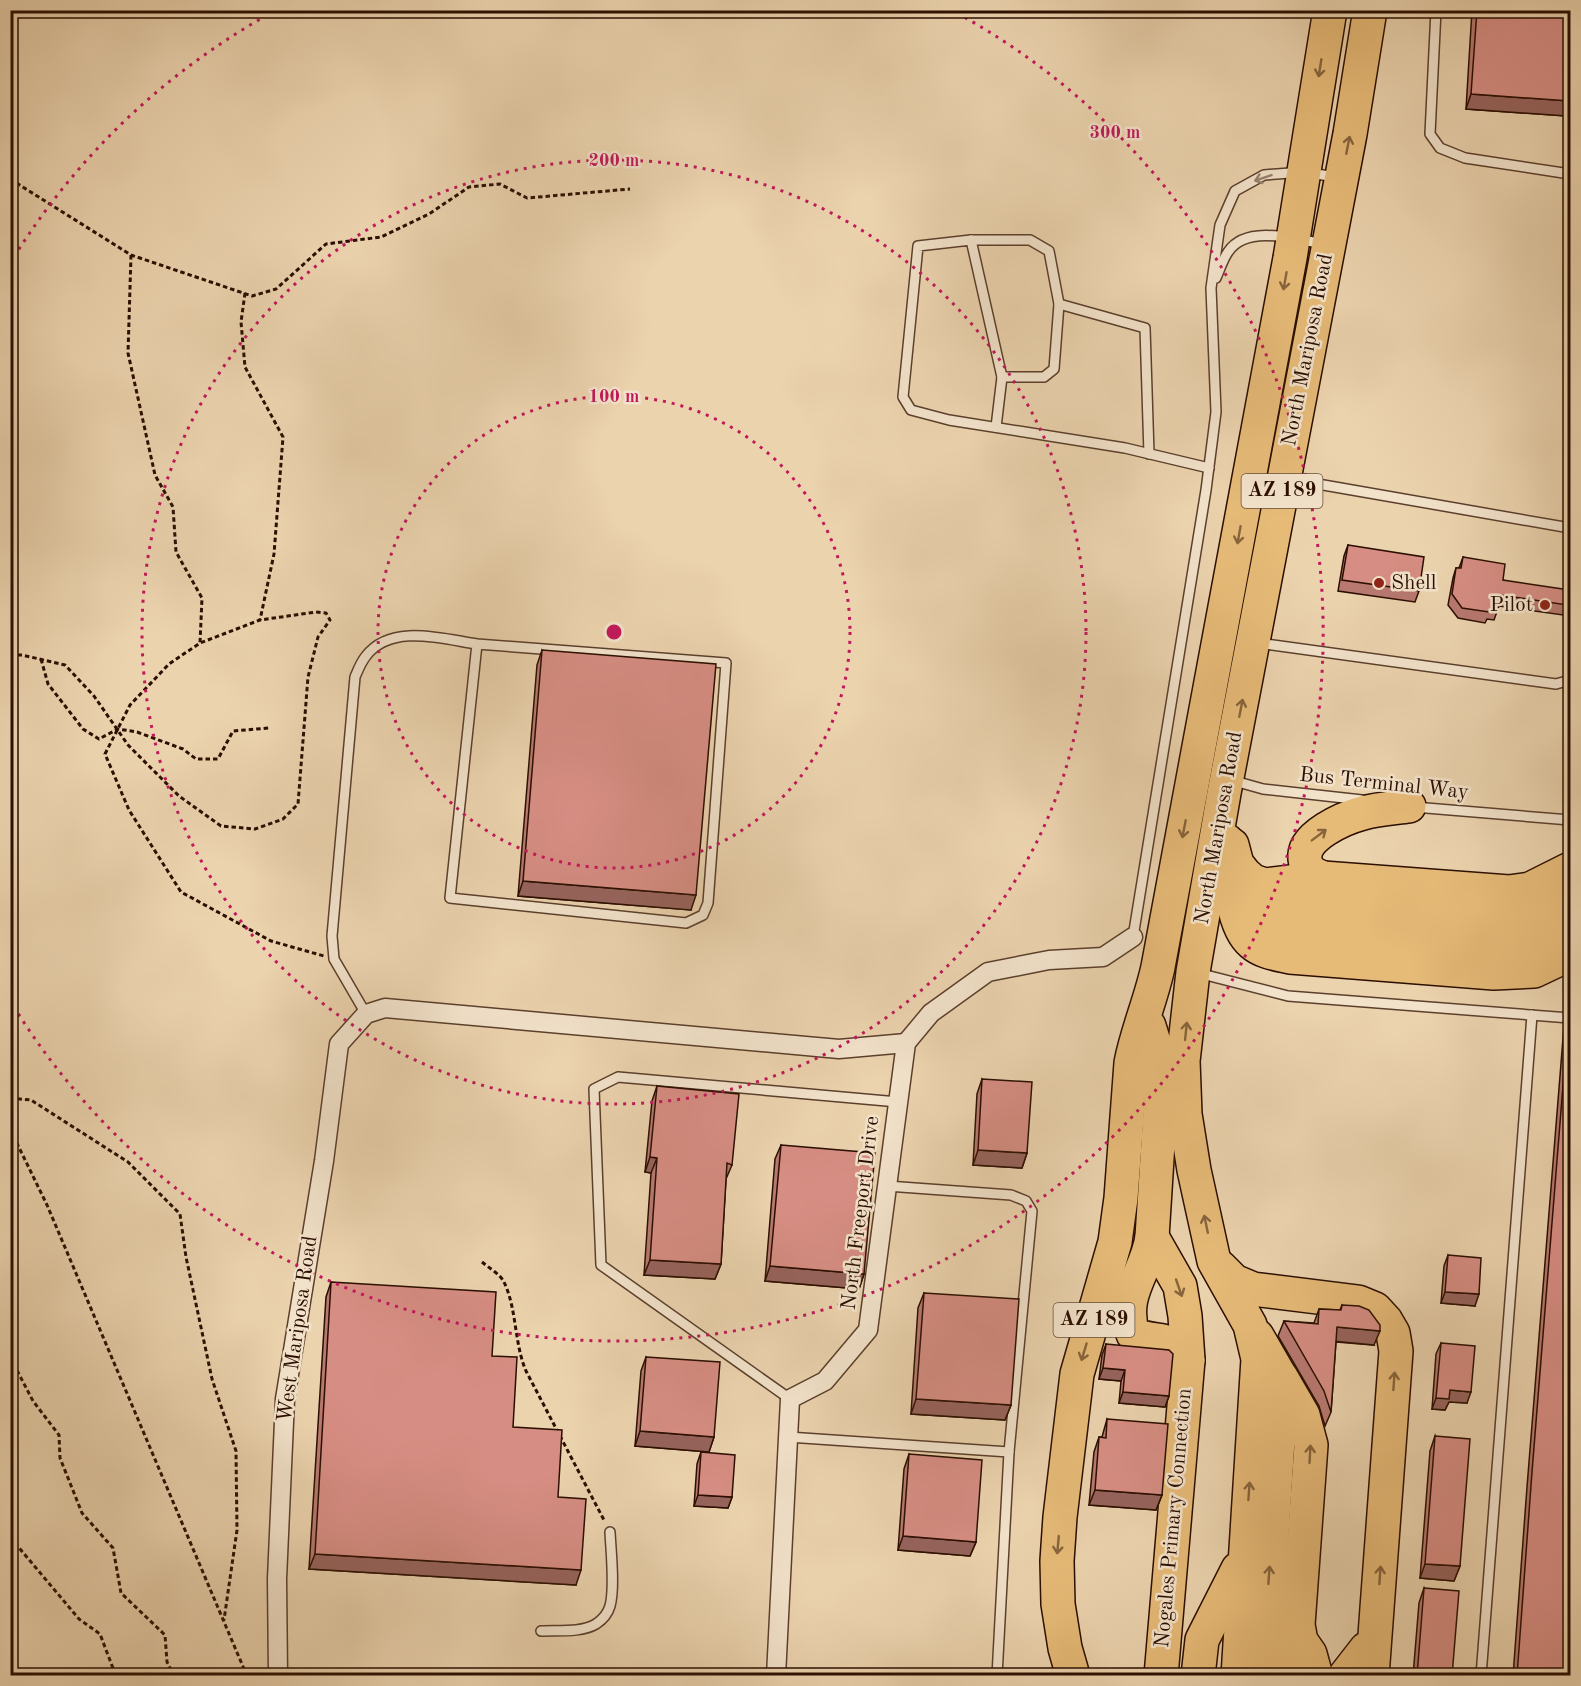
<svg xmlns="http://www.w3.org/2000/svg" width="1581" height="1686" viewBox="0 0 1581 1686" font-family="'Old Standard TT',serif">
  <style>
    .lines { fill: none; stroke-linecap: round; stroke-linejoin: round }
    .lane-casing { stroke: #5b3f2c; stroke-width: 12 }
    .street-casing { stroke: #5b3f2c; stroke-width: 21 }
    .highway-casing { stroke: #2b0e00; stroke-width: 36 }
    .path { stroke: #2b0e00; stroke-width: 3; stroke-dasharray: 4.5 3; stroke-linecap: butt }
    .lane { stroke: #f2e2ca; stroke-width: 9 }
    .street { stroke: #f2e2ca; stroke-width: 18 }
    .highway { stroke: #e6ba77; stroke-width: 33 }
    .wall { fill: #b87971; stroke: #2b0e00; stroke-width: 1.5 }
    .shaded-wall { fill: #96635c; stroke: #2b0e00; stroke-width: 1.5 }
    .building { fill: #d68d83; stroke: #2b0e00; stroke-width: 1.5 }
    .oneway { stroke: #88643c }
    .oneway2 { stroke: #98836f }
    .ring { fill: none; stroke: #c2185b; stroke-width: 3; stroke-dasharray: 3 6 }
    .poi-dot { fill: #8f2418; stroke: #f2e2ca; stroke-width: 2 }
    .labels { text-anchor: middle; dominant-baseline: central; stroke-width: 5; stroke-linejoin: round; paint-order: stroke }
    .shield { fill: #f2e2ca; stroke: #674e3d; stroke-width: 1.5 }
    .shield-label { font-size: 20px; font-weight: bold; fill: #2b0e00 }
    .street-label { font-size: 21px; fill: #2b0e00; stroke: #f2e2ca }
    .poi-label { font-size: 21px; fill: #2b0e00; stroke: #f2e2ca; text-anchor: start }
    .centre { fill: #c2185b; stroke: #f2e2ca; stroke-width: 3 }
    .ring-label { font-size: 18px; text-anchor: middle; font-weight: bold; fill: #c2185b; stroke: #f2e2ca; stroke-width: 5; stroke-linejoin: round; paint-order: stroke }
  </style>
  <rect width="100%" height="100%" fill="#ebd3ae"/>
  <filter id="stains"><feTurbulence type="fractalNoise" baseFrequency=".00333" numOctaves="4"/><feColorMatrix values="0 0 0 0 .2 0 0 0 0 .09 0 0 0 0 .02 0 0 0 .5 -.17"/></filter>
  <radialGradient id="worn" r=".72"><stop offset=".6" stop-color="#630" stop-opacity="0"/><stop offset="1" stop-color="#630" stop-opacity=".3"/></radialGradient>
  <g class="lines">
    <defs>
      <g id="lane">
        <path d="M1436,10L1430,134L1440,148L1465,158L1570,174"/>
        <path d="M971,240H1030L1049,251L1059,304"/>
        <path d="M1216,278C1220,269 1223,259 1228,252C1246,224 1296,239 1323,244"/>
        <path d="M1002,377L971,240L918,246L903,397L911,410L949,420L1125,448L1209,468"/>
        <path d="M996,427L1002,377H1044L1054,369L1059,304L1145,328L1149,454"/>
        <path d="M1289,479L1570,528"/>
        <path d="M1258,643L1556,684L1570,680"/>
        <path d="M1231,780L1263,789L1362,800"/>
        <path d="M1414,807L1570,820"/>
        <path d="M1133,937L1206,490L1216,412L1211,288L1220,225L1235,191L1264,175L1303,172L1336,177"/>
        <path d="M1198,973L1288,996L1570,1018"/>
        <path d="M366,1014L334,959L332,936L355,677C358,670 361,662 366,656C391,623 443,639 477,644L450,898L686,923L703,915L708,903L726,663L477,644"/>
        <path d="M887,1186L1011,1195L1026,1201L1032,1211L1009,1452L997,1676"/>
        <path d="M790,1399L601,1265L594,1089L618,1077L898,1102"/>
        <path d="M788,1437L1009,1452"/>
        <path d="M541,1631C557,1630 581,1633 596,1624C602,1620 608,1613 610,1606C615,1588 611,1552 610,1532"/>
        <path d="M1481,1676L1532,1015"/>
      </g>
      <g id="street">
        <path d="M278,1676L277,1579L285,1399L324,1161L339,1044L366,1014L385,1008L839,1049L906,1043"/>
        <path d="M776,1676L790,1399L825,1381L868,1330L906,1043L931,1013L988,972L1049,960L1103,957L1133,937"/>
      </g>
      <g id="highway">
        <path d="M1227,841C1229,868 1230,925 1252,943C1262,952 1277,954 1290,957L1494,973L1534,971L1570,954"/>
        <path d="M1232,845L1237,864L1245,874L1253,881L1265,885L1323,878L1509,892L1530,889L1570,869"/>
        <path d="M1323,878C1313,874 1306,870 1305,859C1302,836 1344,818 1363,813C1378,809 1394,808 1409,806"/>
        <path d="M1264,897L1288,902L1503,919L1541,912L1570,896"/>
        <path d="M1249,912C1260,929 1275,931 1293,934L1491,948L1532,945L1570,927"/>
        <path d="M1149,1026L1161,1065L1162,1080L1152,1237C1147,1273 1120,1293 1133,1334C1158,1345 1171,1333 1188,1360L1161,1676"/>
        <path d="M1152,1237L1180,1286L1185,1316L1188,1360"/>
        <path d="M1220,1267L1234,1281L1253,1289L1358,1302L1375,1309L1386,1321L1393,1333L1396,1351L1372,1676"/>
        <path d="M1257,1336L1280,1376L1281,1393L1263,1676"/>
        <path d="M1281,1377L1303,1415L1311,1445L1298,1625L1301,1641L1310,1654L1316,1676"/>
        <path d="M1273,1635L1289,1667L1290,1676"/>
        <path d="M1073,1676L1065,1648L1058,1604L1057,1561L1060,1517L1077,1374L1115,1242L1121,1198L1131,1063C1137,1031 1151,1000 1158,967L1290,258L1330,10"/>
        <path d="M1198,1676L1202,1640L1238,1569"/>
        <path d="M1238,1676L1258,1359L1250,1325L1214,1261L1194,1170L1185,1114L1183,1061L1193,972L1224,793L1350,134L1370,10"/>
        <path d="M1345,1676L1366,1649"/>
      </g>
    </defs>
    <!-- lane casing -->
    <use href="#lane" class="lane-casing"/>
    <!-- street casing -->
    <use href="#street" class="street-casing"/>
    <!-- highway casing -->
    <use href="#highway" class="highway-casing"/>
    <!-- path -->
    <g class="path">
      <path d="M10,179L131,255L252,296L276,289L326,244L381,237L429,214L469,187L500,184L527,198L630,189"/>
      <path d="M131,255L128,353L155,475L173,507L176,552L202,598L200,643"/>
      <path d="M245,293L241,322L245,367L283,437L274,554L260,620"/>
      <path d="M10,655H22L65,665L94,696L128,745L179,796L221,826L255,829L283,819L298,804L308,677L318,637L330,620L326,613L316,612L260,620L200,643L169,664L130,705L105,754L129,810L181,892L271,941L324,956"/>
      <path d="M41,659L48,684L83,729L99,739L118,729L137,732L183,749L196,759H218L233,731L269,728"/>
      <path d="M10,1098L31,1100L128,1162L180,1214L186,1257L212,1379L236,1451L237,1530L224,1620"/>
      <path d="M10,1129L47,1205L247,1676"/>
      <path d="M482,1262C489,1268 500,1274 504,1282C517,1309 514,1343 526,1371L605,1522"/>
      <path d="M10,1357L33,1401L59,1435L60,1458L82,1513L113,1548L121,1593L165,1635L167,1662L174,1676"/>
      <path d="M10,1537L79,1619L100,1634L116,1676"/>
    </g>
    <!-- lane -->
    <use href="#lane" class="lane"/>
    <!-- street -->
    <use href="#street" class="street"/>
    <!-- highway -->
    <use href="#highway" class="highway"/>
  </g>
  <!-- wall -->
  <g class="wall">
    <path d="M1472,10H1570V105L1566,116L1466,109Z"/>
    <path d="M1348,545L1419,591L1415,602L1338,591L1344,556Z"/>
    <path d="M1463,557L1503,580L1567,605L1563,615L1499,606L1494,620L1487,619L1485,623L1458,618L1448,605L1453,578L1456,568H1459Z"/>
    <path d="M542,650L691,910L518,896L537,665Z"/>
    <path d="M1569,1011L1570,1676H1513L1527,1487L1564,1026Z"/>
    <path d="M982,1079L1027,1153L1022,1168L973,1165L977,1094Z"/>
    <path d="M657,1086L732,1165L726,1179L721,1264L715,1279L644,1275L651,1173L645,1172L652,1101Z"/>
    <path d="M781,1145L864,1274L859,1289L765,1281L775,1159Z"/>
    <path d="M1448,1255L1475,1306L1441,1303L1444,1266Z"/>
    <path d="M331,1282L492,1356L513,1427L558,1497L576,1585L309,1569L326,1297Z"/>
    <path d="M924,1293L1011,1405L1005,1420L911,1414L918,1308Z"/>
    <path d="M1342,1305L1374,1345L1336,1342L1331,1412L1325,1426L1319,1406L1278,1336L1284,1321L1314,1323L1319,1309L1340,1310Z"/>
    <path d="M1441,1343L1467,1403L1449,1402L1445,1410L1432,1409L1436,1354Z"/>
    <path d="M1106,1344L1169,1396L1165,1407L1119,1403L1121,1381L1099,1379L1102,1355Z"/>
    <path d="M646,1357L714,1437L709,1452L635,1446L641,1371Z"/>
    <path d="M1107,1419L1162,1495L1156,1510L1089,1505L1094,1452L1099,1437H1102Z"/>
    <path d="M1435,1436L1460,1566L1454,1581L1420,1578L1430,1451Z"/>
    <path d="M701,1452L732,1497L728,1508L694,1506L697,1464Z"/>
    <path d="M909,1454L976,1542L970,1556L898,1550L904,1469Z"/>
    <path d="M1424,1588L1452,1676H1413L1419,1603Z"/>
  </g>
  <!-- shaded-wall -->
  <g class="shaded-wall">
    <path d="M1471,94L1570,101V105L1566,116L1466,109Z"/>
    <path d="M523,881L696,895L691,910L518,896Z"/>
    <path d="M978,1150L1027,1153L1022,1168L973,1165Z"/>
    <path d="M650,1157L657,1158L651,1173L645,1172Z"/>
    <path d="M650,1260L721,1264L715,1279L644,1275Z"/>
    <path d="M770,1266L864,1274L859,1289L765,1281Z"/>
    <path d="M1445,1292L1479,1294L1475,1306L1441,1303Z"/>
    <path d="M1337,1327L1380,1331L1374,1345L1332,1341Z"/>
    <path d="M1103,1368L1125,1370L1121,1381L1099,1379Z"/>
    <path d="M1450,1390L1471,1392L1467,1403L1449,1402L1445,1410L1432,1409L1436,1398Z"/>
    <path d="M1123,1392L1169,1396L1165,1407L1119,1403Z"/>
    <path d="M916,1399L1011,1405L1005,1420L911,1414Z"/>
    <path d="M640,1431L714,1437L709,1452L635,1446Z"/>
    <path d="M1095,1490L1162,1495L1156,1510L1089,1505Z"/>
    <path d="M698,1495L732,1497L728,1508L694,1506Z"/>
    <path d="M903,1536L976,1542L970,1556L898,1550Z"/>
    <path d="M315,1554L581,1570L576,1585L309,1569Z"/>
    <path d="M1425,1564L1460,1566L1454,1581L1420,1578Z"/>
    <path d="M1556,1673L1570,1674V1676H1556Z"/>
  </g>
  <!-- building -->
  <g class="building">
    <path d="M1477,10H1570V101L1471,94Z"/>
    <path d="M1348,545L1424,557L1419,591L1342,580Z"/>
    <path d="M1463,557L1505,564L1503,580L1569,590L1567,605L1500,595L1498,610L1490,609L1489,612L1462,608L1452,594L1456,568H1461Z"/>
    <path d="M542,650L716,664L696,895L523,881Z"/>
    <path d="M1569,1011H1570V1674L1556,1673V1676H1517L1532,1472Z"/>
    <path d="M982,1079L1032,1082L1027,1153L978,1150Z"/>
    <path d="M657,1086L739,1094L732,1165L727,1163L721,1264L650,1260L657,1158L650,1157Z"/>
    <path d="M781,1145L875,1153L864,1274L770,1266Z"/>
    <path d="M1448,1255L1481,1258L1479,1294L1445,1292Z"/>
    <path d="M331,1282L496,1292L492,1356L517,1357L513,1427L562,1430L558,1497L586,1499L581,1570L315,1554Z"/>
    <path d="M924,1293L1019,1299L1011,1405L916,1399Z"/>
    <path d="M1342,1305L1359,1306L1369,1310L1380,1325V1331L1337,1327L1331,1412L1324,1391L1284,1321L1318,1324L1319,1309L1341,1310Z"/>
    <path d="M1441,1343L1475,1346L1471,1392L1450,1390L1449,1399L1436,1398Z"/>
    <path d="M1106,1344L1169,1350L1173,1354L1169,1396L1123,1392L1125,1370L1103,1368Z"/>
    <path d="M646,1357L720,1362L714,1437L640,1431Z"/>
    <path d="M1107,1419L1168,1424L1162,1495L1095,1490L1099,1437L1106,1438Z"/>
    <path d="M1435,1436L1470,1439L1460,1566L1425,1564Z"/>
    <path d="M701,1452L735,1455L732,1497L698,1495Z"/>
    <path d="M909,1454L982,1460L976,1542L903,1536Z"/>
    <path d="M1424,1588L1459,1591L1452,1676H1417Z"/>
    <path d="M1219,1671L1230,1676H1214Z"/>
  </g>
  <!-- one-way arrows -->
  <defs><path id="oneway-shaft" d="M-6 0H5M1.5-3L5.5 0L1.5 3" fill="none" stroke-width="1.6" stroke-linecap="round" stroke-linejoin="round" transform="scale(1.5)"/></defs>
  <g class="oneway">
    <use href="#oneway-shaft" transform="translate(1320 68) rotate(99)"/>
    <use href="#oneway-shaft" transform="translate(1348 145) rotate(-79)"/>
    <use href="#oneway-shaft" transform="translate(1285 281) rotate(100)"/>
    <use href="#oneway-shaft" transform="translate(1239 535) rotate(100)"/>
    <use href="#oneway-shaft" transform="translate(1241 708) rotate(-79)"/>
    <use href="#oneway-shaft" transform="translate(1184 829) rotate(101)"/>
    <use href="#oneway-shaft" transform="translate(1319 835) rotate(-37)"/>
    <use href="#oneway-shaft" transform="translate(1186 1031) rotate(-84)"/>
    <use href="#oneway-shaft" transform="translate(1206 1224) rotate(-102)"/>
    <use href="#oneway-shaft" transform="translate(1179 1288) rotate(71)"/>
    <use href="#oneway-shaft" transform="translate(1084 1352) rotate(107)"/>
    <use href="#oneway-shaft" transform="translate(1394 1381) rotate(-86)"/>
    <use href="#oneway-shaft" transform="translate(1310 1454) rotate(-87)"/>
    <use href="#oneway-shaft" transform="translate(1249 1491) rotate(-86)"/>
    <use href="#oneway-shaft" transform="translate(1058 1545) rotate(95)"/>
    <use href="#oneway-shaft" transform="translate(1269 1575) rotate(-86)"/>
    <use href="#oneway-shaft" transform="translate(1380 1575) rotate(-86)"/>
  </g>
  <use class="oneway2" href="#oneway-shaft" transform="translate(1263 178) rotate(161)"/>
  <!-- distance rings -->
  <g class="ring">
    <circle cx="614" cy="632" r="236"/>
    <circle cx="614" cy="632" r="472"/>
    <path d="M14 257A708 708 0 0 1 271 13M957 13A708 708 0 1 1 14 1007"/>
  </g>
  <!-- markers -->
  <g class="poi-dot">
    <circle cx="1379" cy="583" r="6"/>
    <circle cx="1545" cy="605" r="6"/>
  </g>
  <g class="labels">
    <!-- shield labels -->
    <g class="shield">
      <rect x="1241.5" y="474" width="81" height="34" rx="4.5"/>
      <rect x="1053.5" y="1303" width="81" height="34" rx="4.5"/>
    </g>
    <g class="shield-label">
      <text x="1282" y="491">AZ 189</text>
      <text x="1094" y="1320">AZ 189</text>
    </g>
    <!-- street labels -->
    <g class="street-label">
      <text transform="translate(1308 350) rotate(-79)">North Mariposa Road</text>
      <text transform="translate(1384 784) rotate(6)">Bus Terminal Way</text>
      <text transform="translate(1219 828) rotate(-80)">North Mariposa Road</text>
      <text transform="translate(861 1213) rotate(-83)">North Freeport Drive</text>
      <text transform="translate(298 1329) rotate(-82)">West Mariposa Road</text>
      <text transform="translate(1174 1518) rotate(-85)">Nogales Primary Connection</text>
    </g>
    <!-- poi labels -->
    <g class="poi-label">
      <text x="1391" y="583">Shell</text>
      <text x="1533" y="605" text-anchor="end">Pilot</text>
    </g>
  </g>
  <circle cx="614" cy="632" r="9" class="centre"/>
  <g class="ring-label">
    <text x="1115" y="138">300 m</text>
    <text x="614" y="166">200 m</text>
    <text x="614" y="402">100 m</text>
  </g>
  <!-- margin -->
  <rect width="1581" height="1686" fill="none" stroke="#ebd3ae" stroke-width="36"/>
  <rect x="12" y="12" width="1557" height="1662" fill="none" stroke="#2b0e00" stroke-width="3"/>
  <rect x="18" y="18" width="1545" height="1650" fill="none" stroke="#2b0e00" stroke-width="1.5"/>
  <rect width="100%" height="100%" filter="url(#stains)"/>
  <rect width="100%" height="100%" fill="url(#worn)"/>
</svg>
